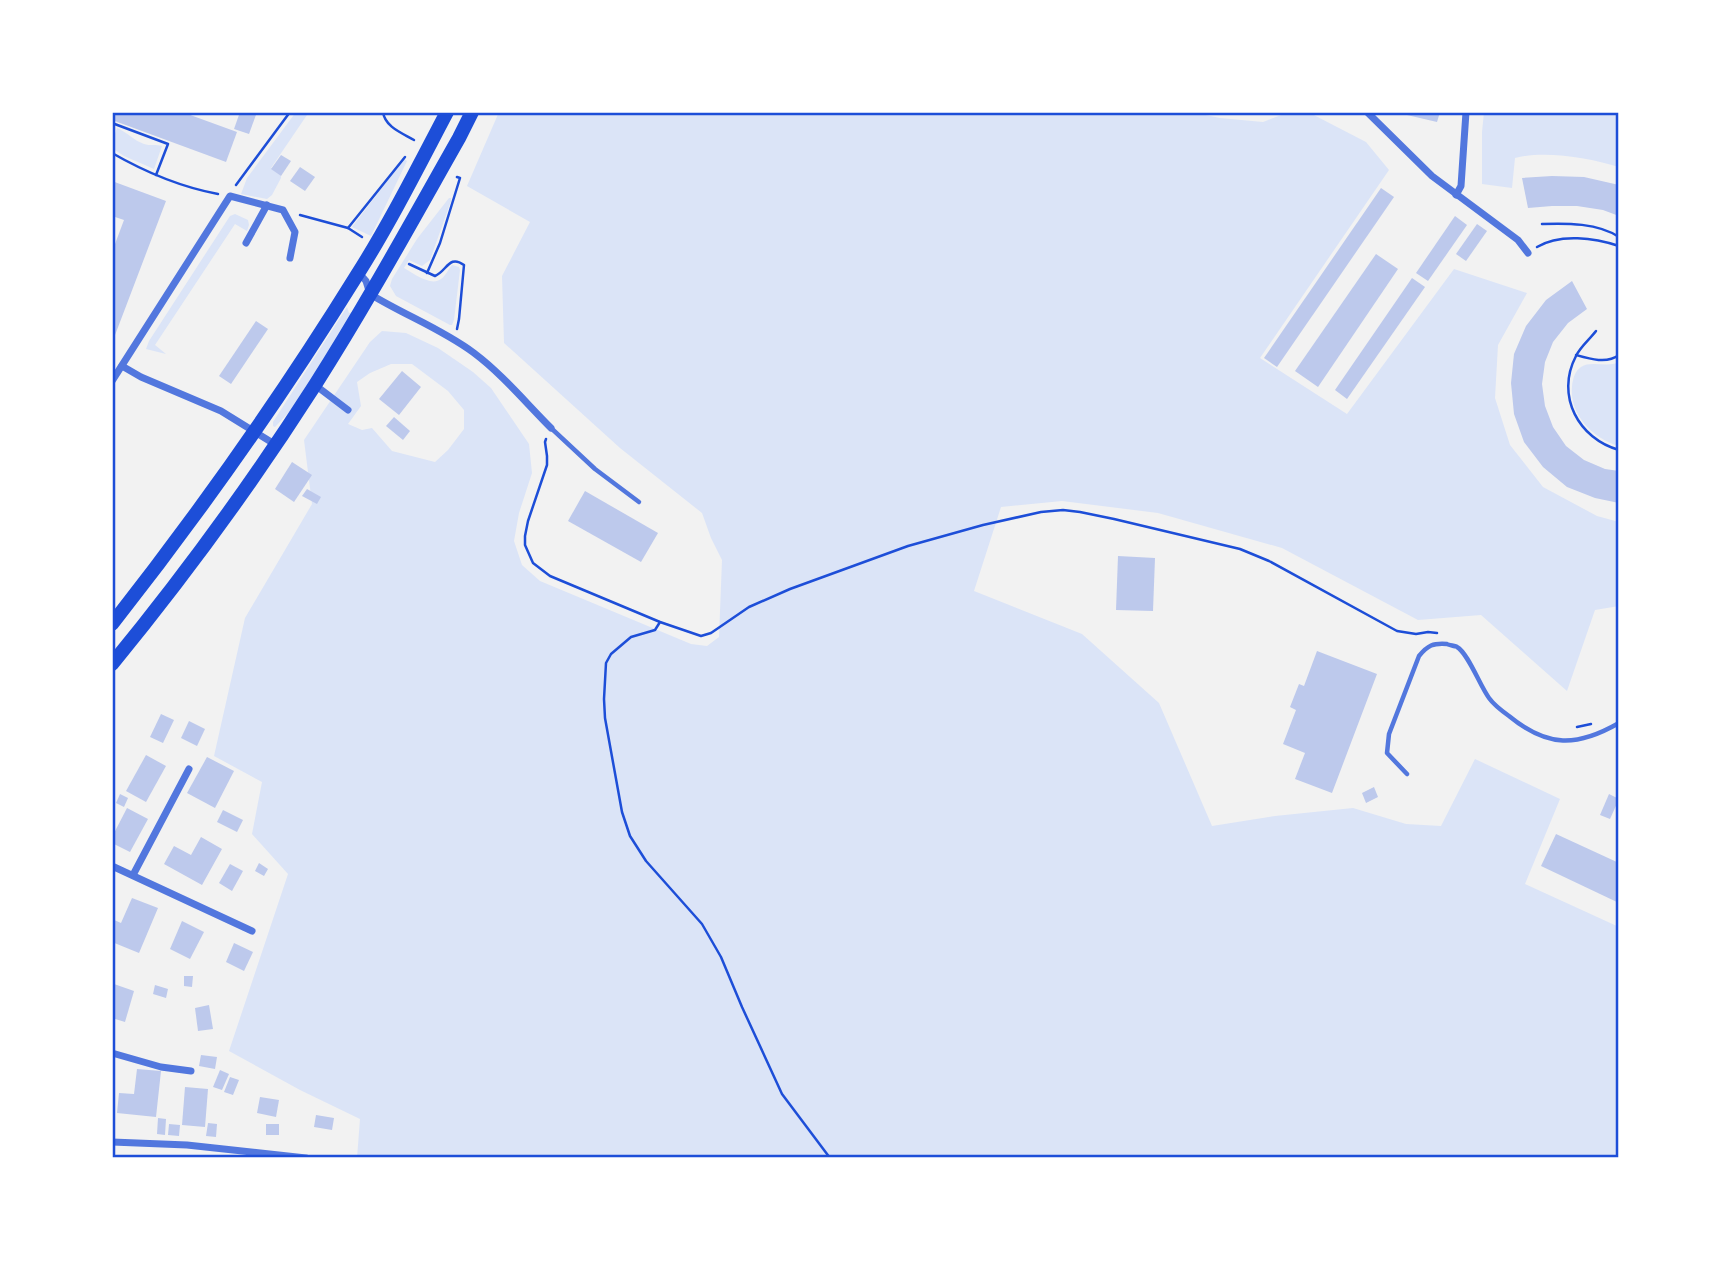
<svg xmlns="http://www.w3.org/2000/svg" width="1731" height="1270" viewBox="0 0 1731 1270" font-family="Lato,sans-serif">
  <style>
    .green { fill: #dbe4f7; fill-rule: evenodd }
    .building { fill: #bdc9ec }
    .lines { fill: none; stroke-linecap: round; stroke-linejoin: round }
    .path { stroke: #1d4ed8; stroke-width: 2.5 }
    .service { stroke: #5277de; stroke-width: 4.5 }
    .minor { stroke: #5277de; stroke-width: 7 }
    .secondary { stroke: #1d4ed8; stroke-width: 14 }
    .neatline { fill: none; stroke: #1d4ed8; stroke-width: 2.5 }
  </style>
  <rect width="100%" height="100%" fill="#f2f2f2"/>
  <!-- green -->
  <g class="green">
    <path d="M296,112H309L271,168L281,176V178L272,195L267,199L241,194L247,178Z"/>
    <path d="M499,112H1191L1220,118L1263,122L1289,112H1308L1366,142L1389,170L1260,358L1347,414L1454,269L1527,293L1498,345L1495,398L1510,445L1543,487L1597,516L1619,522V606L1595,610L1567,691L1481,615L1418,620L1282,548L1158,513L1062,501L1001,507L974,591L1082,634L1159,703L1212,826L1275,816L1353,808L1406,824L1441,826L1475,759L1560,799L1525,884L1619,927V1158H357L360,1119L300,1090L229,1051L288,874L252,834L262,782L214,756L245,618L312,504L304,440L370,342L382,331L406,333L438,348L473,372L491,388L529,444L532,473L519,513L514,541L522,565L540,581L691,644L707,646L719,637L722,560L711,538L702,513L620,448L504,343L502,276L530,222L467,186ZM391,364H412L448,391L464,410V429L448,450L435,462L392,451L372,428L362,430L348,424L361,406L357,382L370,373Z"/>
    <path d="M1484,112H1619V167C1590,158 1545,150 1515,158L1512,188L1482,184V132Z"/>
    <path d="M117,128C127,132 133,140 144,144C150,146 156,144 162,146L154,169L124,156L112,148V142Z"/>
    <path d="M404,159L407,161L371,236L352,227Z"/>
    <path d="M449,198H451V201L430,260L422,266L409,260L404,268C413,273 431,287 441,279C446,276 448,269 452,265L459,267L460,270L454,320L452,325H450L396,296L390,286L392,279L417,239Z"/>
    <path d="M235,214L248,220L249,225L247,231L235,224L155,345L166,354L146,349L149,341L230,216Z"/>
    <path d="M347,307L349,313L353,312L310,380L289,412L275,427L273,426V422Z"/>
    <path d="M1619,362V446C1593,439 1569,414 1572,386C1573,378 1575,371 1581,367C1591,360 1607,368 1619,362Z"/>
  </g>
  <!-- building -->
  <g class="building">
    <path d="M112,112H182L237,132L226,162L112,120Z"/>
    <path d="M240,112H257L249,134L234,129Z"/>
    <path d="M1408,112H1440L1437,122L1407,115Z"/>
    <path d="M281,155L291,161L281,176L271,169Z"/>
    <path d="M300,167L315,177L305,191L290,181Z"/>
    <path d="M1552,176L1584,177L1619,185V216L1603,210L1577,206H1552L1528,208L1522,178Z"/>
    <path d="M112,181L166,201L112,343V252L124,220L112,216Z"/>
    <path d="M1381,188L1394,197L1277,367L1264,358Z"/>
    <path d="M1455,216L1467,225L1428,281L1416,273Z"/>
    <path d="M1477,224L1487,231L1466,261L1456,254Z"/>
    <path d="M1376,254L1398,269L1318,387L1295,371Z"/>
    <path d="M1412,278L1425,287L1347,399L1335,390Z"/>
    <path d="M1572,281L1587,309L1568,323L1553,342L1545,362L1542,384L1545,406L1553,427L1566,446L1584,460L1605,469L1619,471V503L1595,498L1567,487L1543,467L1524,442L1514,414L1511,383L1514,354L1526,326L1546,300Z"/>
    <path d="M256,321L268,329L231,384L219,376Z"/>
    <path d="M402,371L421,387L399,415L379,399Z"/>
    <path d="M394,417L410,431L403,440L386,426Z"/>
    <path d="M292,462L312,475L294,502L275,489Z"/>
    <path d="M307,489L321,497L317,504L302,496Z"/>
    <path d="M585,491L658,533L641,562L568,521Z"/>
    <path d="M1118,556L1155,558L1153,611L1116,610Z"/>
    <path d="M1317,651L1377,674L1332,793L1295,779L1305,753L1283,744L1296,710L1290,707L1299,684L1304,686Z"/>
    <path d="M161,714L174,720L163,743L150,737Z"/>
    <path d="M189,721L205,729L197,746L181,738Z"/>
    <path d="M146,755L166,766L146,802L126,791Z"/>
    <path d="M207,757L234,771L215,808L187,793Z"/>
    <path d="M1374,787L1378,797L1366,803L1362,793Z"/>
    <path d="M120,794L128,798L124,807L116,803Z"/>
    <path d="M1609,794L1619,799L1610,819L1600,815Z"/>
    <path d="M127,808L148,819L130,852L112,843V837Z"/>
    <path d="M223,810L243,820L237,832L217,822Z"/>
    <path d="M1556,834L1619,863V903L1541,866Z"/>
    <path d="M201,837L222,849L202,885L164,864L174,846L191,855Z"/>
    <path d="M259,863L268,869L264,876L255,871Z"/>
    <path d="M230,864L243,871L232,891L219,883Z"/>
    <path d="M132,898L158,908L139,953L112,942V919L121,923Z"/>
    <path d="M182,921L204,932L190,959L170,949Z"/>
    <path d="M234,943L253,952L244,971L226,962Z"/>
    <path d="M184,976H193L192,987L184,986Z"/>
    <path d="M114,984L134,991L125,1022L112,1018V989Z"/>
    <path d="M155,985L168,989L166,998L153,994Z"/>
    <path d="M209,1005L213,1029L198,1031L195,1008Z"/>
    <path d="M201,1055L217,1057L215,1069L199,1066Z"/>
    <path d="M137,1069L161,1071L156,1117L117,1113L119,1093L134,1094Z"/>
    <path d="M220,1070L229,1074L222,1090L213,1087Z"/>
    <path d="M230,1077L239,1080L233,1095L224,1092Z"/>
    <path d="M185,1087L208,1089L205,1127L182,1125Z"/>
    <path d="M260,1097L279,1100L276,1117L257,1113Z"/>
    <path d="M316,1115L334,1118L332,1130L314,1127Z"/>
    <path d="M158,1118L166,1119L165,1135L157,1134Z"/>
    <path d="M208,1123L217,1124L216,1137L206,1136Z"/>
    <path d="M169,1124L180,1125L179,1136L168,1135Z"/>
    <rect x="266" y="1124" width="13" height="11"/>
  </g>
  <g class="lines">
    <!-- path -->
    <g class="path">
      <path d="M383,112C385,127 402,133 414,140"/>
      <path d="M112,123L168,144L156,175"/>
      <path d="M112,153C145,172 181,187 218,194"/>
      <path d="M236,185L290,112"/>
      <path d="M300,215L348,228L362,237"/>
      <path d="M1542,224C1567,223 1598,223 1619,237"/>
      <path d="M348,228L405,157"/>
      <path d="M1537,247C1560,233 1595,238 1619,246"/>
      <path d="M409,264L435,276C447,271 449,254 464,265L459,319L457,329"/>
      <path d="M427,273L440,243L460,178L457,177"/>
      <path d="M1596,331C1590,339 1580,347 1576,356C1555,396 1579,439 1619,450"/>
      <path d="M1576,355C1590,359 1607,364 1619,355"/>
      <path d="M546,439L545,442L547,456V465L528,521L525,536V545L533,563L550,576L660,622L701,636L711,633L749,607L790,589L908,546L983,525L1041,512L1063,510L1080,512L1114,519L1240,549L1269,561L1397,631L1416,634L1428,632L1437,633"/>
      <path d="M660,622L655,630L631,637L611,654L606,663L604,699L605,718L622,812L630,836L646,861L702,924L721,957L742,1007L782,1094L830,1158"/>
      <path d="M1577,727L1591,724"/>
    </g>
    <!-- service -->
    <g class="service">
      <path d="M551,428L595,469L639,502"/>
      <path d="M1407,774L1387,753L1389,734L1419,656C1428,645 1433,643 1447,644C1448,645 1456,646 1457,647C1468,653 1480,686 1489,698C1494,705 1502,711 1509,716C1548,748 1577,747 1619,723"/>
    </g>
    <!-- minor -->
    <g class="minor">
      <path d="M1367,112L1432,176L1518,240L1528,253"/>
      <path d="M1456,195L1461,186L1466,112"/>
      <path d="M246,243L267,205"/>
      <path d="M359,273L366,281L370,294C404,315 442,329 474,353C502,374 526,403 551,428"/>
      <path d="M122,366L141,377L221,411L276,445"/>
      <path d="M112,381L230,196L283,210L295,232L290,258"/>
      <path d="M315,385L348,410"/>
      <path d="M112,866L252,931"/>
      <path d="M133,875L189,769"/>
      <path d="M112,1053L161,1067L191,1071"/>
      <path d="M112,1142L187,1145L306,1158"/>
    </g>
    <!-- secondary -->
    <g class="secondary">
      <path d="M112,624C200,512 282,396 357,275C390,223 418,167 447,112"/>
      <path d="M112,664C185,575 253,482 315,385C366,305 412,221 459,138L472,112"/>
    </g>
  </g>
  <!-- border -->
  <rect width="1731" height="1270" fill="none" stroke="#ffffff" stroke-width="228"/>
  <rect x="114" y="114" width="1503" height="1042" class="neatline"/>
</svg>
